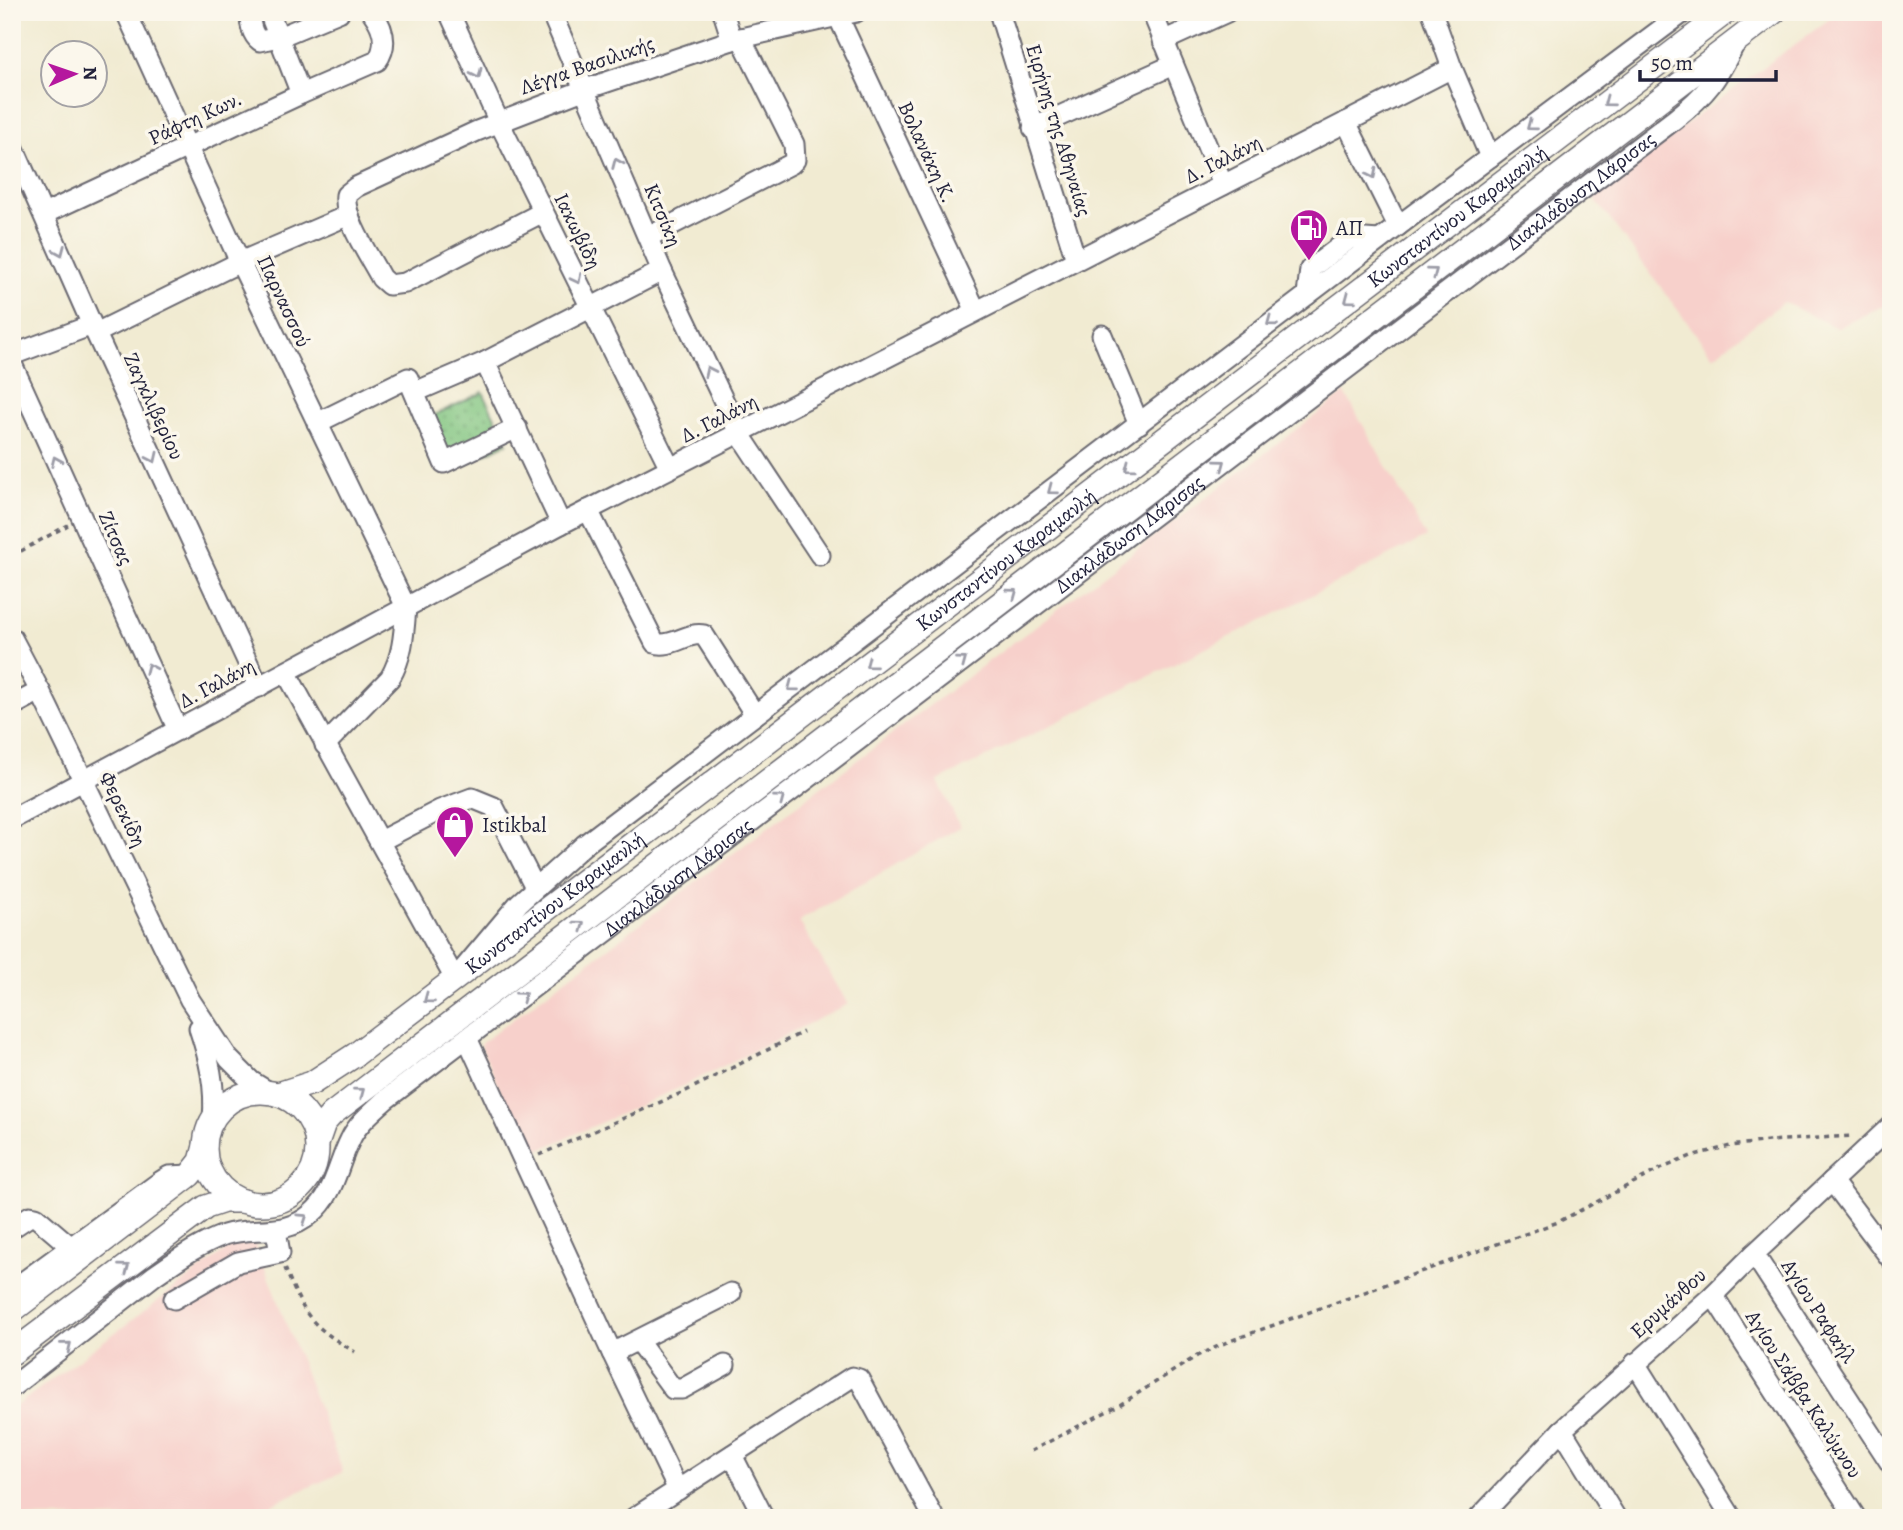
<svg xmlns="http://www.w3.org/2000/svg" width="1903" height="1530" viewBox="0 0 1903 1530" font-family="Alegreya,serif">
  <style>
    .built { fill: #f7d0cb }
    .grass { fill: url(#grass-dots); stroke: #52745e; stroke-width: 2 }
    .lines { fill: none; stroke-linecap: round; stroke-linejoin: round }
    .minor-casing { stroke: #6a6870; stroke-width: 23 }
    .major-casing { stroke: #6a6870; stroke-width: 26 }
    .path { stroke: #6a6870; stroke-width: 3.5; stroke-dasharray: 5 5; stroke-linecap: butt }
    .minor { stroke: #fff; stroke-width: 19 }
    .major { stroke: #fff; stroke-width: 23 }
    .oneway { stroke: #9c9ca7 }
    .labels { text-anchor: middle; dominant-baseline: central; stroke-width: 7; stroke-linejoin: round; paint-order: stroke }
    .street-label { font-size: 21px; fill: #22223b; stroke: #fbf7ec }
    .poi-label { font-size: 21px; fill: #22223b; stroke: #fbf7ec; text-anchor: start }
  </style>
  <defs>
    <pattern id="grass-dots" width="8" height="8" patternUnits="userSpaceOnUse" patternTransform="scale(1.75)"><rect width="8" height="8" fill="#81c580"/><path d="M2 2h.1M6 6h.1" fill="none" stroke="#69a06a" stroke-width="1.8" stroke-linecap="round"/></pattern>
  </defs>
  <rect width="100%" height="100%" fill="#fbf7ec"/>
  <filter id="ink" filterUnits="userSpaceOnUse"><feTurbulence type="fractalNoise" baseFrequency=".0143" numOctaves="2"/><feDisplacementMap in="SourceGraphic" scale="14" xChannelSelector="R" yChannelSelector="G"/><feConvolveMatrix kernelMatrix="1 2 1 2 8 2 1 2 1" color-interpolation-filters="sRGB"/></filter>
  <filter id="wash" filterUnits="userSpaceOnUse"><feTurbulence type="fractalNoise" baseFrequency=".00686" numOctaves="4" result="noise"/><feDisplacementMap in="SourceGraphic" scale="28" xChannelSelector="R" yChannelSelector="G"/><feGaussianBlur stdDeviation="1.57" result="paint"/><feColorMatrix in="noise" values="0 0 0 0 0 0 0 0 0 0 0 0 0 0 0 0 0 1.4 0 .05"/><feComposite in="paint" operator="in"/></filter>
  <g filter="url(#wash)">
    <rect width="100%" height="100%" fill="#f1ebd2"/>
    <!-- built -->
    <g class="built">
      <path d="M1839,12H1891V302L1837,328L1783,302L1713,357L1591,194Z"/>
      <path d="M1345,393L1426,537L1253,625L938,781L960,827L799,921L848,1004L679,1088L528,1155L480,1044Z"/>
      <path d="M251,1232L343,1472L240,1518H12V1409Z"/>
    </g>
    <!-- grass -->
    <path class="grass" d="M483,392L507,443L451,471L426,419Z"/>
  </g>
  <g filter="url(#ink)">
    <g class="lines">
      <defs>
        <g id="minor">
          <path d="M126,12L240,262L406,607C404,633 403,656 390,678L325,745"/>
          <path d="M252,12C248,21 252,35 260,41L279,37L339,12"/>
          <path d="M269,12L301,94"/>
          <path d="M449,12L499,122L670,468"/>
          <path d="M551,12L662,271L739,433L820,555"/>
          <path d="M723,12L732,40"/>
          <path d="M836,12L976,311"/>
          <path d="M999,12L1076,260"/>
          <path d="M1152,12L1223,185"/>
          <path d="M1432,12L1452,68L1490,157"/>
          <path d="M1163,41L1227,12"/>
          <path d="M1346,122L1398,226"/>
          <path d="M1033,128L1173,65"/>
          <path d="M12,144L92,325L259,687"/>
          <path d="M543,212L405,283L389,285L381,278C370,257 343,218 346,195L356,187L477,131L586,89L732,40L856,12"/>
          <path d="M44,214L301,94L377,61C389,44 383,27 372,12"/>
          <path d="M648,237L791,164L795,160L794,144L741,38"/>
          <path d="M1307,295L1310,269L1351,238L1379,240"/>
          <path d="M96,333L240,262L349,215"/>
          <path d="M1102,335L1139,424"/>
          <path d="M12,355L92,325"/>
          <path d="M485,362L561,524"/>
          <path d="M12,364L178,730"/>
          <path d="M415,392L485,362L662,271"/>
          <path d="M317,423L408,378L444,463L517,428"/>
          <path d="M588,510L655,643C671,649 688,631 704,635L755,715"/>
          <path d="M12,638L40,691L190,1000L229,1059L251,1081L269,1092"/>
          <path d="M286,672L455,979L519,903L584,845L1398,226L1684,12"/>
          <path d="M12,706L40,691"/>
          <path d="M12,819L561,524L1452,68"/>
          <path d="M380,841L440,810L472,798L494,807L535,887"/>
          <path d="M199,1028C209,1058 216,1087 213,1119"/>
          <path d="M467,1038L612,1353L678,1490"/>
          <path d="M1832,1181L1891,1259"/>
          <path d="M12,1228L30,1216L36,1217L70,1246"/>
          <path d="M1754,1254L1891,1464"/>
          <path d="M12,1290L161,1181L169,1176L190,1175"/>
          <path d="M1713,1295L1856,1518"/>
          <path d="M174,1299L238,1262L280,1253L276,1231"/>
          <path d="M638,1341L673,1389H682L725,1365"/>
          <path d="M612,1353L731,1293"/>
          <path d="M1635,1363L1732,1518"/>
          <path id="s1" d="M12,1387L155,1275C177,1260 199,1244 224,1235C255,1225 283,1238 311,1214C335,1194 337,1166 350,1140C357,1124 372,1112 385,1100L1675,119C1708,93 1718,78 1736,41"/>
          <path d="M1562,1430L1616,1518"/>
          <path d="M732,1455L764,1518"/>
          <path d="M634,1518L852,1377L859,1379L934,1518"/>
          <path d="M1479,1518L1562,1430L1713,1295L1754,1254L1891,1126"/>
        </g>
        <g id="major">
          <circle cx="261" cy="1148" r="56"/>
          <path id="s2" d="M278,1094L312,1083L355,1055L1726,12"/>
          <path d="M317,1143L324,1123L332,1114L1774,12"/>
          <path d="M12,1311L190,1175L201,1161L205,1146"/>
          <path d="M12,1353L206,1207L224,1201H243"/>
        </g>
      </defs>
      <!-- minor casing -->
      <use href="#minor" class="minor-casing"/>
      <!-- major casing -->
      <use href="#major" class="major-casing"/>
      <!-- path -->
      <g class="path">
        <path d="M12,556L68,525"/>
        <path d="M539,1155L686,1091L803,1032"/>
        <path d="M285,1268C305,1317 310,1325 355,1352"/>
        <path d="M1031,1451L1121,1404L1197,1356L1227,1342L1558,1222L1656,1171L1691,1156L1730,1146L1768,1141L1852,1136"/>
      </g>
      <!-- minor -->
      <use href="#minor" class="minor"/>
      <!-- major -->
      <use href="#major" class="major"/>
    </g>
    <!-- one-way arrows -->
    <defs><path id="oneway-chevron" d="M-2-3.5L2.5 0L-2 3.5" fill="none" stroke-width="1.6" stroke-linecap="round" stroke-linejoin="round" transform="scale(1.75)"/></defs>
    <g class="oneway">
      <use href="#oneway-chevron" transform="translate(477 74) rotate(65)"/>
      <use href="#oneway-chevron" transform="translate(1608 102) rotate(143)"/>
      <use href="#oneway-chevron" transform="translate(1531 126) rotate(143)"/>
      <use href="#oneway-chevron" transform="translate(617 163) rotate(-113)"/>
      <use href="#oneway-chevron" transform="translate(1372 174) rotate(64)"/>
      <use href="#oneway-chevron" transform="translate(60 251) rotate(67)"/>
      <use href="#oneway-chevron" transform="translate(1433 272) rotate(-37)"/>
      <use href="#oneway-chevron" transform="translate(577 279) rotate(63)"/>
      <use href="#oneway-chevron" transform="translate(1349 299) rotate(143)"/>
      <use href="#oneway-chevron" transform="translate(1271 322) rotate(143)"/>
      <use href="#oneway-chevron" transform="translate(709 371) rotate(-115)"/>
      <use href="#oneway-chevron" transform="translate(153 458) rotate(65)"/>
      <use href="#oneway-chevron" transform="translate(56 461) rotate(-114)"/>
      <use href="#oneway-chevron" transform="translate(1221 464) rotate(-37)"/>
      <use href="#oneway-chevron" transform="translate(1129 467) rotate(143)"/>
      <use href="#oneway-chevron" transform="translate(1052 490) rotate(143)"/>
      <use href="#oneway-chevron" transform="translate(1013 593) rotate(-37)"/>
      <use href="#oneway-chevron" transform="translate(962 661) rotate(-37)"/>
      <use href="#oneway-chevron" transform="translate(870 664) rotate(143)"/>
      <use href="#oneway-chevron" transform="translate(150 668) rotate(-114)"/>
      <use href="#oneway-chevron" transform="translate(792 687) rotate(143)"/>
      <use href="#oneway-chevron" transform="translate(780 799) rotate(-37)"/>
      <use href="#oneway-chevron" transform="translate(580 925) rotate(-37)"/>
      <use href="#oneway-chevron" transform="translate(522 996) rotate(-37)"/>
      <use href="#oneway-chevron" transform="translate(428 999) rotate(143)"/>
      <use href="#oneway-chevron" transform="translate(360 1092) rotate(-37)"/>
      <use href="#oneway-chevron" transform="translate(303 1218) rotate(-34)"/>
      <use href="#oneway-chevron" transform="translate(125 1268) rotate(-37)"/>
      <use href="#oneway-chevron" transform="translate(67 1346) rotate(-39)"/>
    </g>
  </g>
  <!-- icons -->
  <defs>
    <symbol id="fuel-pin" viewBox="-11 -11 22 30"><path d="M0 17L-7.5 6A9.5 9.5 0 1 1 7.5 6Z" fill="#b5179e" stroke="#fbf7ec"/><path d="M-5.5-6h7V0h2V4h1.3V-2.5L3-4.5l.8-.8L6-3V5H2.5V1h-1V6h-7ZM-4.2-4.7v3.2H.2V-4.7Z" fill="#fff"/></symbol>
    <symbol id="shop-pin" viewBox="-11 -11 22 30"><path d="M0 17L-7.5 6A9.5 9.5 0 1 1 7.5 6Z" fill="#b5179e" stroke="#fbf7ec"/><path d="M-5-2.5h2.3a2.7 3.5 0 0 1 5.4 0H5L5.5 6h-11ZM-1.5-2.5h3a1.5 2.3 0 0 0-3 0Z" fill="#fff"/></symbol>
  </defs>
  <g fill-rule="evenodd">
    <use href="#fuel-pin" x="1287" y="206" width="44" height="60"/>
    <use href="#shop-pin" x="433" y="803" width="44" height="60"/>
  </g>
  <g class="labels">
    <!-- street labels -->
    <g class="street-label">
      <text transform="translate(587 65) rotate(-19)">Λέγγα Βασιλικής</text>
      <text transform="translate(195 118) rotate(-25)">Ράφτη Κων.</text>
      <text transform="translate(1059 130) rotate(73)">Ειρήνης της Αθηναίας</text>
      <text transform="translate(927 152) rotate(65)">Βολανάκη Κ.</text>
      <text transform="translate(1223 159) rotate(-27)">Δ. Γαλάνη</text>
      <text stroke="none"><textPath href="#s1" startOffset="1993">Διακλάδωση Λάρισας</textPath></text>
      <text transform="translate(663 215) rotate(67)">Κιτσίκη</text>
      <text stroke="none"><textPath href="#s2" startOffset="1472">Κωνσταντίνου Καραμανλή</textPath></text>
      <text transform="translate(578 231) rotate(64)">Ιακωβίδη</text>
      <text transform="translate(284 301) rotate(65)">Παρνασσού</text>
      <text transform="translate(154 406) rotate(65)">Ζαγκλιβερίου</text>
      <text transform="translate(719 418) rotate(-27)">Δ. Γαλάνη</text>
      <text stroke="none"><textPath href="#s1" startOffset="1426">Διακλάδωση Λάρισας</textPath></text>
      <text transform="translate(116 538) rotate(66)">Ζίτσας</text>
      <text stroke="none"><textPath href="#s2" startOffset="905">Κωνσταντίνου Καραμανλή</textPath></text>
      <text transform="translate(217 683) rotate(-28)">Δ. Γαλάνη</text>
      <text transform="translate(123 809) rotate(64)">Φερεκίδη</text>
      <text stroke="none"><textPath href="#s1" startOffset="859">Διακλάδωση Λάρισας</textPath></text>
      <text stroke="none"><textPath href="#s2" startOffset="338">Κωνσταντίνου Καραμανλή</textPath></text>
      <text transform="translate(1668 1303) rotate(-42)">Ερυμάνθου</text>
      <text transform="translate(1819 1311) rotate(57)">Αγίου Ραφαήλ</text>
      <text transform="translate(1804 1394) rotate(57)">Αγίου Σάββα Καλύμνου</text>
    </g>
    <!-- poi labels -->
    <g class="poi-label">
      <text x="1336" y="228">ΑΠ</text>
      <text x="482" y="825">Istikbal</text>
    </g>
  </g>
  <!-- margin -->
  <rect width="1903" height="1530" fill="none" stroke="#fbf7ec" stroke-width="42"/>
  <!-- north arrow -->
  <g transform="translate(74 74) rotate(88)"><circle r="33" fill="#fbf7ec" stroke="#a4a2a5" stroke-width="2"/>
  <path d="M0-5L12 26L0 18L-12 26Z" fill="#b5179e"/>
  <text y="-10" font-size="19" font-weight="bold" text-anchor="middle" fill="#22223b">N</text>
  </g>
  <!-- scale -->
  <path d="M1640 70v10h136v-10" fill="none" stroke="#22223b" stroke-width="3.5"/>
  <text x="1651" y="70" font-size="21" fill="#22223b" stroke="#fbf7ec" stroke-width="5" paint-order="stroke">50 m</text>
</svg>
